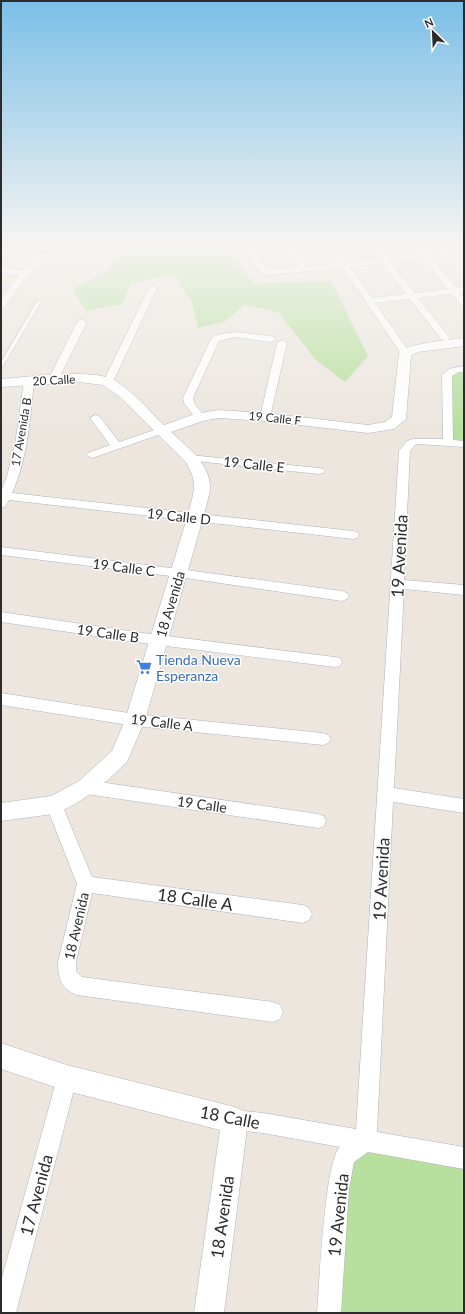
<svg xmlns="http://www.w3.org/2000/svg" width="465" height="1314" viewBox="0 0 465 1314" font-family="Lato,sans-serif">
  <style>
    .green { fill: #b7e09e }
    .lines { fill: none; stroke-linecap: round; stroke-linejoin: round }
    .service-casing { stroke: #afb1bb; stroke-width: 1 }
    .minor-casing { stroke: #afb1bb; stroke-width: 1 }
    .tertiary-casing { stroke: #afb1bb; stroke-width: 1 }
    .service { fill: #fff; fill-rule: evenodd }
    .minor { fill: #fff; fill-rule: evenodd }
    .tertiary { fill: #fff; fill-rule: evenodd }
    .labels { text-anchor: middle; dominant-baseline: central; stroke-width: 3; stroke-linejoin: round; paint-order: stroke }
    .far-street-label { font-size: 12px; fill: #2c2c2c; stroke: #fff }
    .street-label { font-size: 14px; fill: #2c2c2c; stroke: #fff }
    .shop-label { font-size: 14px; fill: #366cbe; stroke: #fff; text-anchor: start }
    .near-street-label { font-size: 17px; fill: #2c2c2c; stroke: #fff }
  </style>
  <rect width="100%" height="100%" fill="#ece6df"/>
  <!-- green -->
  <g class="green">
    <path d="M133,243H240L223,248L254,283L331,281L368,356L345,382L316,360L278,312L244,305L224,322L198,328L192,302L174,274L131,283L122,304L86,311L73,289L108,270Z"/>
    <path d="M464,369V444L448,442L450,371Z"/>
    <path d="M366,1140L464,1158V1313H329L338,1189Z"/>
  </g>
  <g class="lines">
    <defs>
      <path id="service" d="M37,301L41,302L3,366L1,367V362Z"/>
      <g id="minor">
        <path d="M29,243H48L44,245L1,252V248Z"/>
        <path d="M284,243H292L307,267L340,263L326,243H334L347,262L379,259L367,243H375L387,258L420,254L411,243H419L428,253L464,250V254L432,258L457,288L464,287V293H460L464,297V306L461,305L452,294L418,298L450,338L448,340H442L410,299L375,303L410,353L405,356L402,355L343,268L267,275L258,270L246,250L247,248H253L262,263L269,270L299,267ZM424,259L448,289L415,293L390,262ZM383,263L406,294L372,298L350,267Z"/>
        <path d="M41,254H47L48,256L28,275L4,308L1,309V300L19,275L1,274V268L23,270Z"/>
        <path d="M153,285L157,288L113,382L112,384H104L103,382L149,288Z"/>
        <path d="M82,319L87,322L58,380L53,383L49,382L48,380L77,322Z"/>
        <path d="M235,332L271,336L276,339L271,342L235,337L219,341L193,398L194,403L205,417L204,419H196L184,403L183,398L212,337L221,334Z"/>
        <path d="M282,340L287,343L270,417L265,420L260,417L277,343Z"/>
        <path d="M464,366V372H458L452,376L453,440L464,441V447L418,444L415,445L410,451L404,580L464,585V595L404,589L394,788L464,799V813L393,802L377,1132L464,1147V1169L368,1152L354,1162L349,1189L341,1313H317C319,1287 325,1159 340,1147L263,1133L235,1130L228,1127L225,1120L228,1113L235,1110L263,1113L356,1129L399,451L407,441L413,439H443L442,375L449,369Z"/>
        <path d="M29,378L34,381C30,418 28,458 12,493L353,531L357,532L359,535L357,538L353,539L9,500L5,507L1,508V492L7,476L15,444L24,381Z"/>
        <path d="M95,415L99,416L119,442L163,427L168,430L167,432L92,458L86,455L88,453L110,445L90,418Z"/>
        <path d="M190,455L319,468L323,469L325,471L323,473L319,474L186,460L184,458L186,456Z"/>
        <path d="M1,547L179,569L342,591L347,593L349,596L347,599L342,601L179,577L1,555Z"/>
        <path d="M1,612L143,633L335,657L340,658L342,662L340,666L335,667L143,643L1,622Z"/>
        <path d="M1,693L135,714L323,733L328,735L331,739L328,743L323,745L135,726L1,705Z"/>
        <path d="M86,780L318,814L324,816L326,821L324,826L318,828L86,794L80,792L78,787L80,782Z"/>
        <path d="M54,798L60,800L92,877L303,905L309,908L312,914L309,920L303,923L92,893L76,962V971L82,977L273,1002L280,1005L283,1012L280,1019L273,1022L77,995C61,989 58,978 58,962L77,884L46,805L48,800Z"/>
        <path d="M67,1068L74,1071L77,1078L16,1313H1V1281L57,1078L60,1071Z"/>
      </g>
      <g id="tertiary">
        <path d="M464,338V346L418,352L411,355L406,419L394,429L368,433L265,421L218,418L203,421L171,432C186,446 208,462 210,484C211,492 205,509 203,518L145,720L127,762C105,783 83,803 54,814L1,821V803L51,796L79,781L112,751L125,720L187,518C193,493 200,484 185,461L119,396L103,385L79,382L1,387V379C28,377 92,368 114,380C133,391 148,410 164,425L195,414L218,410L265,413L368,425L385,422L392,417L399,353C406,343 451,340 464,338Z"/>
        <path d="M1,1043L67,1065L235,1107L244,1111L248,1120L224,1313H194L220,1130L67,1091L1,1069Z"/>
      </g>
    </defs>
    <!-- service casing -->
    <use href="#service" class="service-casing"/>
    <!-- minor casing -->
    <use href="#minor" class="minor-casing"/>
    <!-- tertiary casing -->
    <use href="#tertiary" class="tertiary-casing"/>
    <!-- service -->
    <use href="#service" class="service"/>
    <!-- minor -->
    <use href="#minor" class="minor"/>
    <!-- tertiary -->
    <use href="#tertiary" class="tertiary"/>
  </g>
  <!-- sky -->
  <linearGradient id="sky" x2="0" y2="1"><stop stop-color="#7bbfe8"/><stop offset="0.57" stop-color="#f6f4f1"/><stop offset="1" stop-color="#f6f4f1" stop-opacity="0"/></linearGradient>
  <rect width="465" height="427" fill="url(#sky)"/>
  <!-- icons -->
  <defs>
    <symbol id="supermarket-bare" viewBox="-9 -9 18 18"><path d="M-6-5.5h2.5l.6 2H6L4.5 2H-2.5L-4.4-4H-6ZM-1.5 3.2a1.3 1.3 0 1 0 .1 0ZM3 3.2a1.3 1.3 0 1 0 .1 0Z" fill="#3f7fe0" stroke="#fff" stroke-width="2.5" paint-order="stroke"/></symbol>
  </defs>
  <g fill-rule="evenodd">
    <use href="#supermarket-bare" x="133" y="656" width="22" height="22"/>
  </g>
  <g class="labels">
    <!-- far-street labels -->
    <g class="far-street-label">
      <text transform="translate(54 380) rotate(-3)">20 Calle</text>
      <text transform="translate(275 418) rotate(6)">19 Calle F</text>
      <text transform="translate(21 432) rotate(-80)">17 Avenida B</text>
    </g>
    <!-- street labels -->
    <g class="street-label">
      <text transform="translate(254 464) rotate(6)">19 Calle E</text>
      <text transform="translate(179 516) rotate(6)">19 Calle D</text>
      <text transform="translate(124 567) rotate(7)">19 Calle C</text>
      <text transform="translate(170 604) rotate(-73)">18 Avenida</text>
      <text transform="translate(108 633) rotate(8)">19 Calle B</text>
      <text transform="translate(162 722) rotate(7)">19 Calle A</text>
      <text transform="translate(202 804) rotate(8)">19 Calle</text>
      <text transform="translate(76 926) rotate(-77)">18 Avenida</text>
    </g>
    <!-- shop labels -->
    <g class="shop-label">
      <text x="156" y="659">Tienda Nueva<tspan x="156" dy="16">Esperanza</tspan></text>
    </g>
    <!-- near-street labels -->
    <g class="near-street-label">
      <text transform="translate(399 556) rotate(-87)">19 Avenida</text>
      <text transform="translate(381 879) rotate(-87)">19 Avenida</text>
      <text transform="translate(195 899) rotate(8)">18 Calle A</text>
      <text transform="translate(230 1117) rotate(11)">18 Calle</text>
      <text transform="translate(36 1195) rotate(-75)">17 Avenida</text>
      <text transform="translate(338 1215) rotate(-84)">19 Avenida</text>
      <text transform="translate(222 1217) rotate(-82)">18 Avenida</text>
    </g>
  </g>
  <!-- border -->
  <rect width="465" height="1314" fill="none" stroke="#2c2c2c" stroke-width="4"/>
  <!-- north arrow -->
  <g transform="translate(433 32) rotate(336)" stroke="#ffffff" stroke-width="3" paint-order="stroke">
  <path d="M0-3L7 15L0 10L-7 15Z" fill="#2c2c2c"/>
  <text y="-6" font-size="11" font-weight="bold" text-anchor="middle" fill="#2c2c2c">N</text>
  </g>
</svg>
